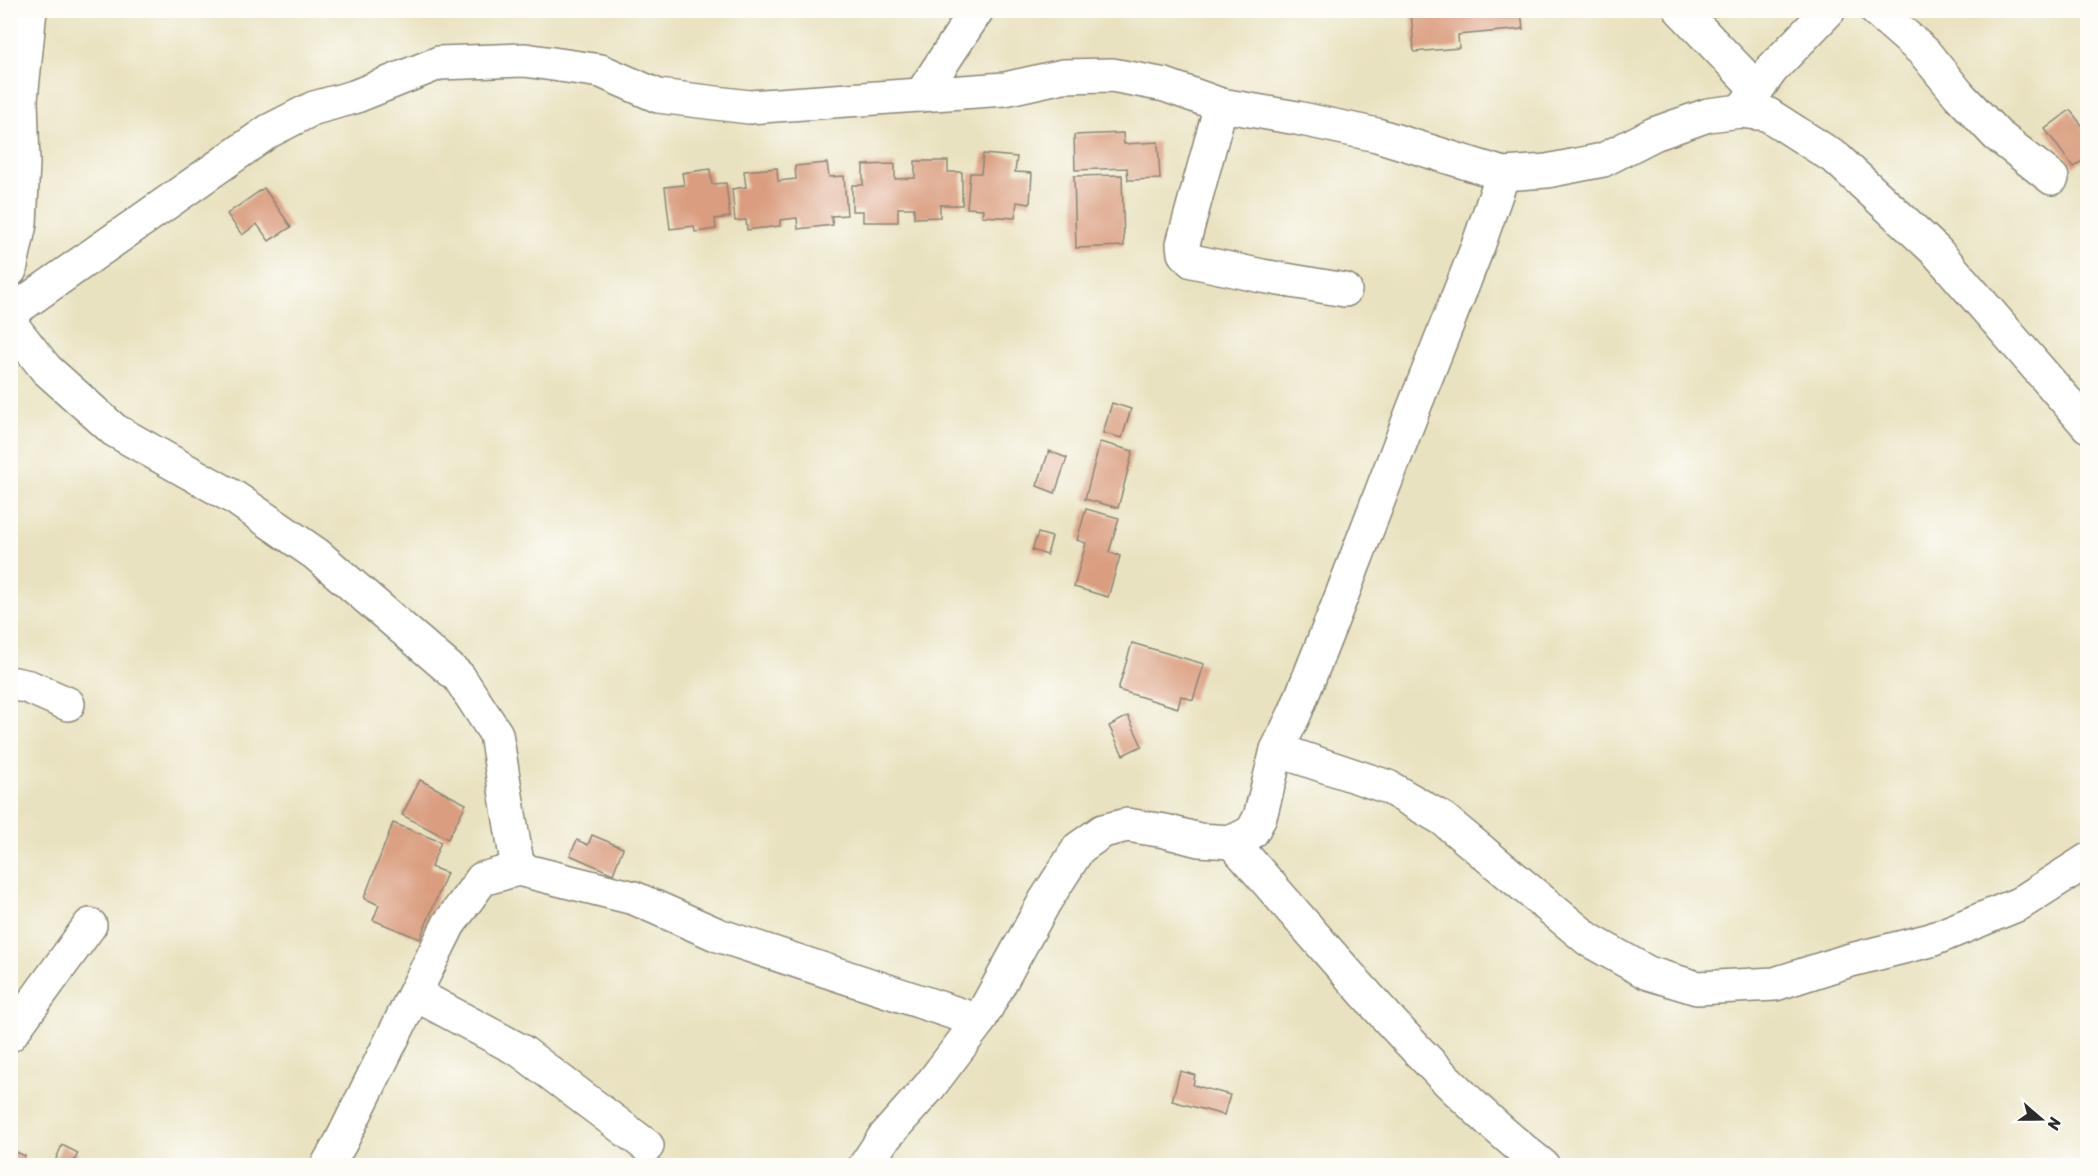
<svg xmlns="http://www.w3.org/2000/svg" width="2098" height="1176" viewBox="0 0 2098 1176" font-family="Sriracha,sans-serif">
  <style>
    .building { fill: #da9d7f }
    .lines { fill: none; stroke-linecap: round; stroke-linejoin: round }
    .minor-casing { stroke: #8a8676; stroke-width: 36 }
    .minor { stroke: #fff; stroke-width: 33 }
  </style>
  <rect width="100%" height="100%" fill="#fdfcf7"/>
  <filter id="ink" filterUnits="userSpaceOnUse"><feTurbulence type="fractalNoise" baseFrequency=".0167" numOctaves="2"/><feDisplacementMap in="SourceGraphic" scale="12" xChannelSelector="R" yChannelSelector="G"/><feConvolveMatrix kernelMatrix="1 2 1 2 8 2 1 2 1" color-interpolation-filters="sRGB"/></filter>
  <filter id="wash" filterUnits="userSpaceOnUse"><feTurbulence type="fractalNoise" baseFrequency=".008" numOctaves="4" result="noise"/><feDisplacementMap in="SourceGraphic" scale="24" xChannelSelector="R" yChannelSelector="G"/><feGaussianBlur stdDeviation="1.35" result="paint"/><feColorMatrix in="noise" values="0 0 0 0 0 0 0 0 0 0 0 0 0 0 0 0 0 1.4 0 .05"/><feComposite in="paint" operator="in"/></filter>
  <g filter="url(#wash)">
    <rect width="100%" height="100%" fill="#e9e2c0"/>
    <g id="blocks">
      <!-- building -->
      <g class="building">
        <path d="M1411,10H1521L1523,29L1458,35L1459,48L1414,52Z"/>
        <path d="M2070,110L2088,133V157L2073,167L2045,129Z"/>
        <path d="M1123,133L1124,144L1158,142L1160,179L1128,180L1127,168L1075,170L1074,135Z"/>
        <path d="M983,154L1017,157L1015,172L1032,173L1030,204L1017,202L1015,218L982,216L983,209L967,208L970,173H981Z"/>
        <path d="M915,161H948V172H962V205H940V217L914,218V208H898V222H863V211H852V185H863V165L895,164V179L915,178Z"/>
        <path d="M827,163L829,177L844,176L847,215L831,216L833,225L798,229L797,218L780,220V226L747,230L746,220L735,221L732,189L746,187L744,171L777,168L778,181L796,179L795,166Z"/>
        <path d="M710,169L712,184L726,183L730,217L715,219L716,229L695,232L694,226L670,229L665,187L684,185L682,173Z"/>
        <path d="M1122,175L1124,246L1076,248L1074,176Z"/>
        <path d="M264,188L291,227L269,241L257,224L242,235L227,214Z"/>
        <path d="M1112,403L1131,409L1122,438L1103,433Z"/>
        <path d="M1100,442L1133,451L1118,508L1085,499Z"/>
        <path d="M1049,451L1067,458L1055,493L1037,486Z"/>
        <path d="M1086,509L1119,518L1109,552L1120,556L1108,597L1074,587L1086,543L1077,540Z"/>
        <path d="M1038,533L1052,537L1047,555L1032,550Z"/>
        <path d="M1132,643L1204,664L1193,700L1181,696L1178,708L1118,690Z"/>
        <path d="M1128,716L1142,746L1123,755L1109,726Z"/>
        <path d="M420,780L466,804L448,839L402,815Z"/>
        <path d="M393,823L441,842L431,867L447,873L420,939L373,920L379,905L364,898Z"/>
        <path d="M592,835L623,848L613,874L570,855L577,840L588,845Z"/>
        <path d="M1180,1071L1195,1075L1193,1085L1230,1095L1224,1115L1172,1101Z"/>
        <path d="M62,1145L78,1153L72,1166H53Z"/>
        <path d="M10,1149L25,1156L20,1166H10Z"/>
      </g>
    </g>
  </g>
  <g filter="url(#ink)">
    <use href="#blocks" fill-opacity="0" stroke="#8a8676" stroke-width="1.5"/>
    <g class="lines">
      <defs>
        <g id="minor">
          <path d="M1681,10L1757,89"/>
          <path d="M1876,10L1924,52L1959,95L1997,135L2052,178"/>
          <path d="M921,95L977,10"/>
          <path d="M1221,105L1183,244L1184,253L1192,261L1262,276L1345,290"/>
          <path d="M1741,111L1772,69L1829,10"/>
          <path d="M10,270L20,224L23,163L21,99L30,10"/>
          <path d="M10,313L269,131L314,108L354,97L439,63L525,60L601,71L658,96L749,107L1005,89L1063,76L1112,75L1165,85L1221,105L1297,118L1377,135L1503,174L1547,171L1603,160L1654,134L1708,115L1741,111L1767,114L1837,159L1937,252L2088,426"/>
          <path d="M10,323L46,369L114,430L235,498L316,554L459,677L496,734L518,869"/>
          <path d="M10,683L29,687L68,704"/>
          <path d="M1277,750L1388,787L1443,819L1589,940L1648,973L1697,988L1775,984L1847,961L1931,940L2019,904L2088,860"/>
          <path d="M1232,842C1332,953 1425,1073 1543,1166"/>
          <path d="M415,994L521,1051L647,1146"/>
          <path d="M10,1035L90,925"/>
          <path d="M327,1166L341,1142L449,924L482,879L518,869L634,898L718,935L979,1021"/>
          <path d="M865,1166L883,1139L929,1087L979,1021L1045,901L1079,848L1103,831L1127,825L1165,831L1199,840L1232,842L1252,832L1260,817L1277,750L1295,713L1340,600L1413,410L1478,246L1503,174"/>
        </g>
      </defs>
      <!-- minor casing -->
      <use href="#minor" class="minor-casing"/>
      <!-- minor -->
      <use href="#minor" class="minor"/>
    </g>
  </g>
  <!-- margin -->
  <rect width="2098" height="1176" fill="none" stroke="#fdfcf7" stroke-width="36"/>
  <!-- north arrow -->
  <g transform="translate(2041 1119) rotate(110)" stroke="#fdfcf7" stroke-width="4.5" paint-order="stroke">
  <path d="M0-4.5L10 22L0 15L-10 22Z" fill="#2b2b2b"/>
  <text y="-9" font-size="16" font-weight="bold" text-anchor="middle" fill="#2b2b2b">N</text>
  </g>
</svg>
